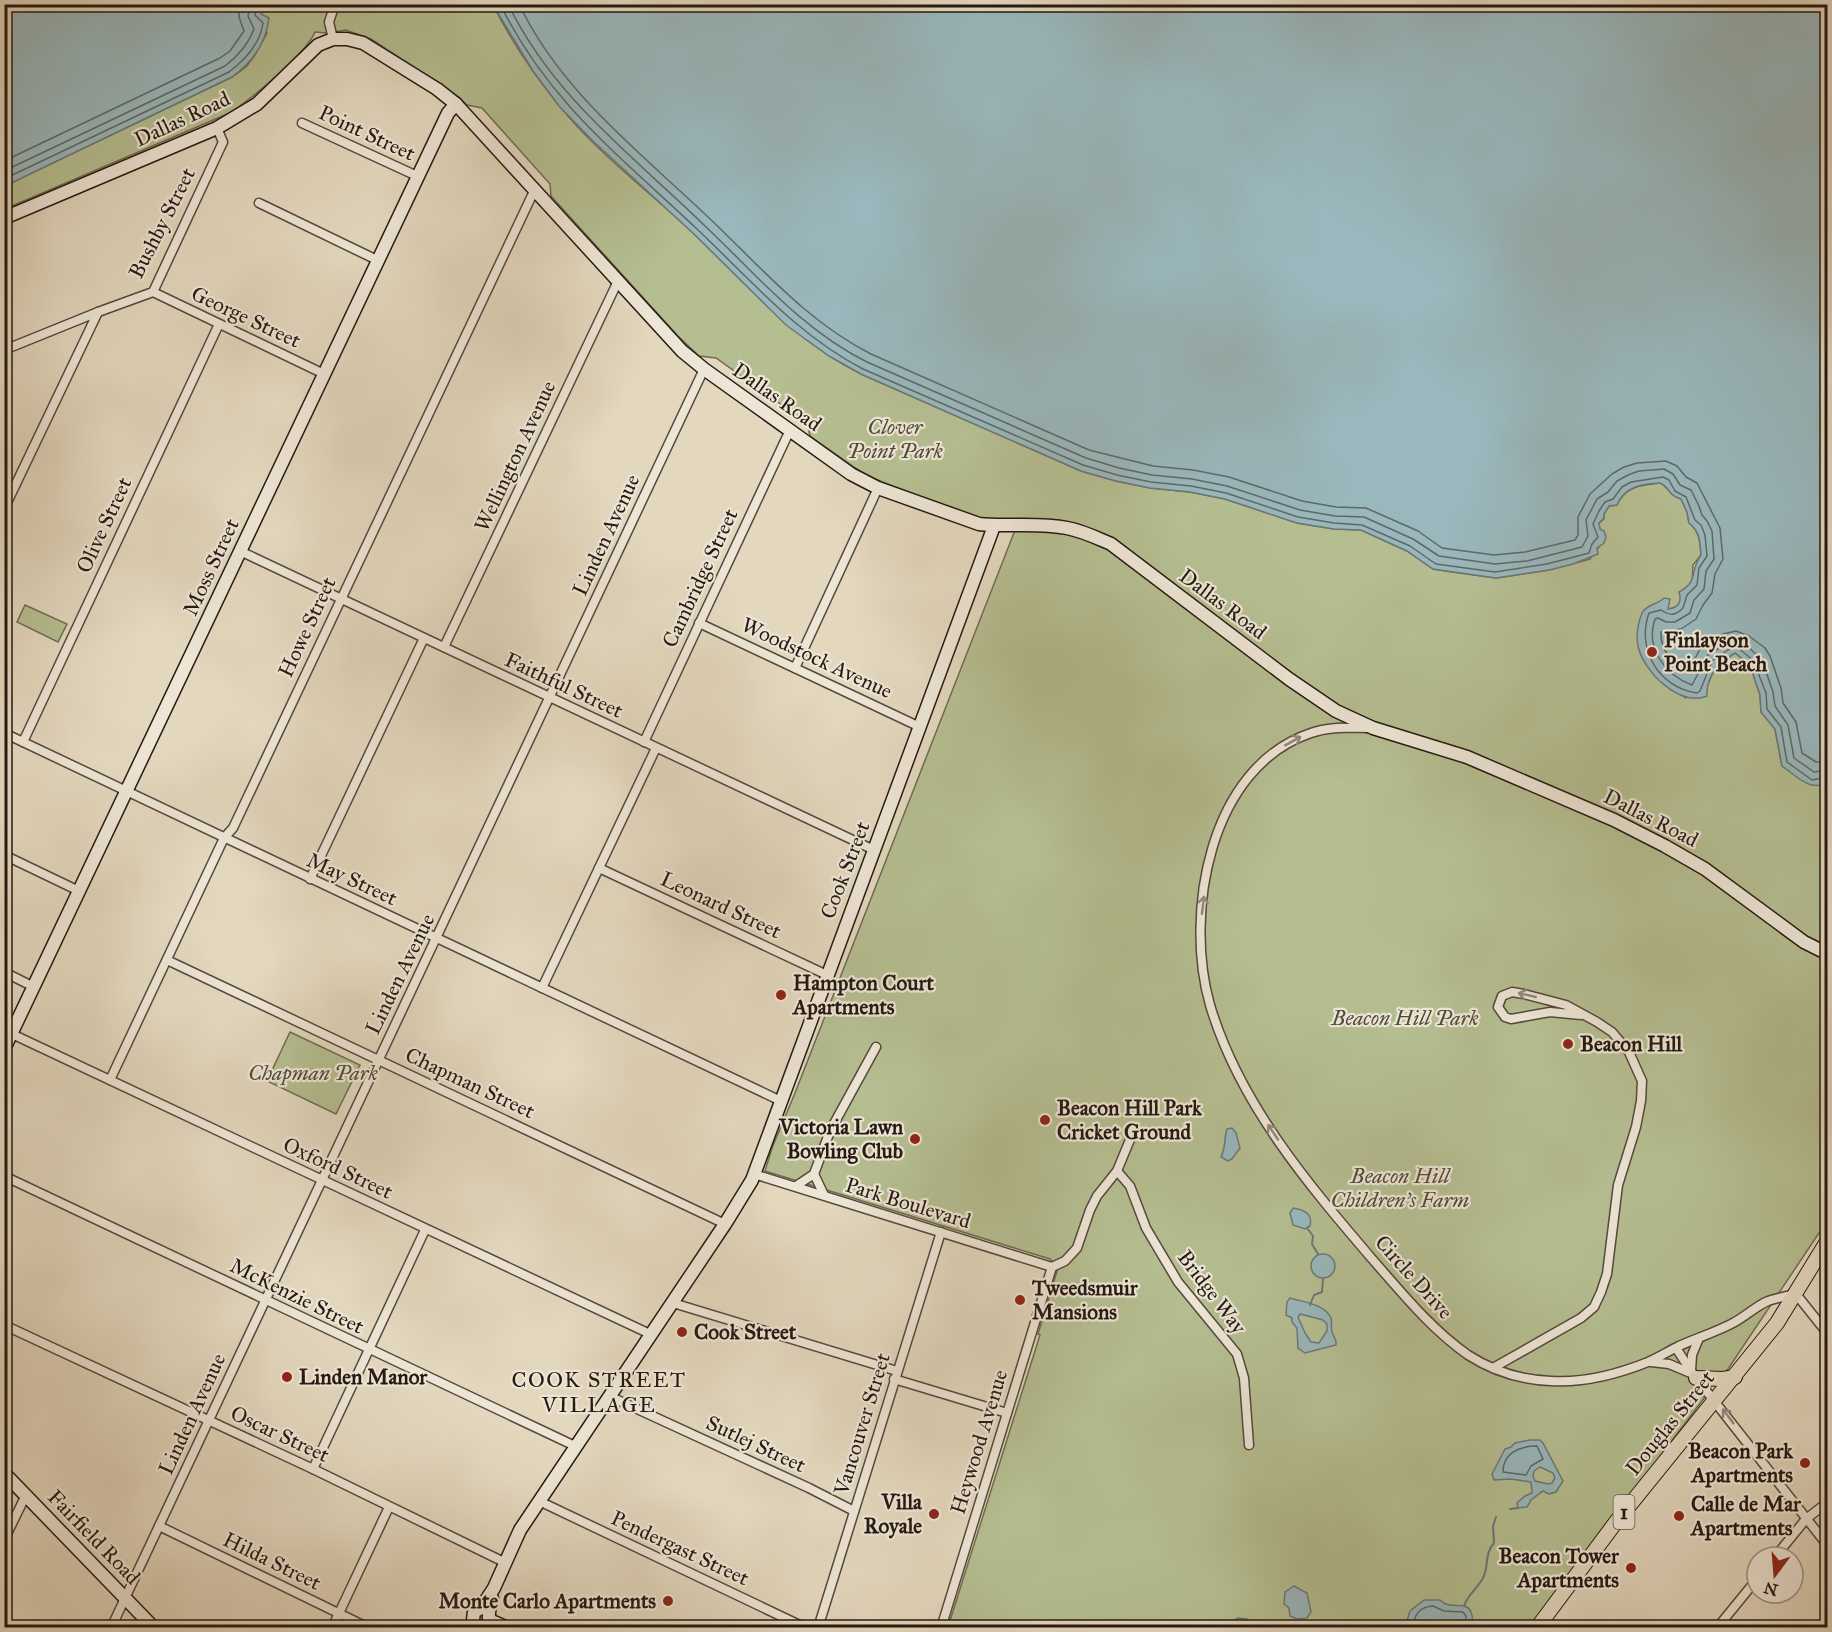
<svg xmlns="http://www.w3.org/2000/svg" width="1832" height="1632" viewBox="0 0 1832 1632" font-family="'IM FELL Great Primer',serif">
  <style>
    .green { fill: #b5be91; stroke: #6d6c52; stroke-width: 1.5 }
    .water { fill: #99b7bc; stroke: #6b7878; stroke-width: 1.5; fill-rule: evenodd }
    .lines { fill: none; stroke-linecap: round; stroke-linejoin: round }
    .shore { stroke: #5f6867; stroke-width: 1.5 }
    .stream { stroke: #6b7878; stroke-width: 2 }
    .street-casing { stroke: #54483d; stroke-width: 11 }
    .secondary-casing { stroke: #251912; stroke-width: 15 }
    .primary-casing { stroke: #251912; stroke-width: 16 }
    .street { stroke: #ede5d5; stroke-width: 8 }
    .secondary { stroke: #ede5d5; stroke-width: 12 }
    .primary { stroke: #e3d7be; stroke-width: 14 }
    .oneway { stroke: #93897d }
    .poi-dot { fill: #8f2418; stroke: #ede5d5; stroke-width: 2 }
    .labels { text-anchor: middle; dominant-baseline: central; stroke-width: 4.5; stroke-linejoin: round; paint-order: stroke }
    .shield { fill: #ede5d5; stroke: #61564c; stroke-width: 1.5 }
    .shield-label { font-size: 20px; font-weight: bold; fill: #251912 }
    .street-label { font-size: 21px; fill: #251912; stroke: #ede5d5 }
    .park-label { font-size: 21px; font-style: italic; fill: #504b38; stroke: #ede5d5 }
    .poi-label { font-size: 21px; font-weight: bold; fill: #251912; stroke: #ede5d5; text-anchor: start }
    .neighbourhood-label { font-size: 22px; letter-spacing: 1.5px; fill: #251912; stroke: #ede5d5 }
  </style>
  <rect width="100%" height="100%" fill="#e3d7be"/>
  <filter id="stains"><feTurbulence type="fractalNoise" baseFrequency=".00333" numOctaves="4"/><feColorMatrix values="0 0 0 0 .2 0 0 0 0 .09 0 0 0 0 .02 0 0 0 .5 -.17"/></filter>
  <radialGradient id="worn" r=".72"><stop offset=".6" stop-color="#630" stop-opacity="0"/><stop offset="1" stop-color="#630" stop-opacity=".3"/></radialGradient>
  <!-- green -->
  <g class="green">
    <path d="M260,5H493C511,40 533,74 558,104C597,153 649,191 694,234C747,285 794,341 861,374L1081,471L1116,481L1150,488L1190,492L1225,499L1297,523L1334,529L1361,530L1407,551L1433,569L1452,572L1496,578L1549,570L1590,559L1601,544L1599,523L1604,519V514L1609,506L1617,505C1625,486 1642,485 1661,483C1670,487 1668,495 1681,499L1687,512L1689,523C1700,532 1700,542 1701,555L1693,565L1692,583L1681,597L1680,603L1674,608L1668,609V604H1654L1666,685L1686,698L1706,689L1716,665L1735,653L1750,665L1760,695L1761,712L1775,729L1782,766L1822,785L1827,782V1221L1728,1369L1702,1396L1705,1397L1531,1627H948L1040,1335L1038,1334L1058,1268L1050,1259L765,1171L772,1148L795,1093L1019,520L985,519L972,516L867,476L810,436L807,423L716,358L699,356L678,336L551,196L550,184L482,108L467,105L459,97L371,39L346,30L327,33L315,32C306,54 253,97 232,112L5,209L4,186L232,77L246,67L255,55L267,33L261,14L264,7Z"/>
    <path d="M25,605L67,624L58,642L17,622Z"/>
    <path d="M290,1032L360,1065L336,1114L267,1081Z"/>
  </g>
  <!-- water -->
  <g class="water">
    <path d="M4,5H260L264,6L261,14L269,18C266,44 253,62 232,77L5,186Z"/>
    <path d="M493,5H1827V782C1811,793 1795,775 1782,766L1775,729L1761,712L1760,695L1750,665L1735,653C1719,663 1706,675 1707,696C1680,708 1643,671 1638,646C1636,635 1638,623 1642,613C1647,604 1657,605 1664,598L1670,599L1668,609C1679,608 1682,601 1679,592C1700,580 1688,574 1701,555C1700,542 1700,531 1689,523L1687,512L1681,499C1667,495 1670,487 1660,483C1642,484 1625,486 1617,505L1609,506L1604,514V518L1599,523L1600,529L1604,531L1606,537L1604,543L1597,548L1598,554L1573,564L1549,570L1496,578L1433,569L1407,551L1361,530L1334,529L1297,523L1225,499L1190,492L1150,488L1116,481L1081,471L861,374L829,356L786,325L694,234L593,141L559,106L533,71Z"/>
    <path d="M1232,1128L1236,1133L1240,1148L1232,1159L1228,1161L1221,1157C1226,1147 1224,1137 1227,1129Z"/>
    <path d="M1293,1208C1305,1210 1313,1214 1310,1226L1305,1229L1293,1225L1290,1213Z"/>
    <circle cx="1323" cy="1266" r="12"/>
    <path d="M1290,1298C1303,1302 1325,1304 1331,1318C1332,1322 1331,1328 1332,1332C1334,1338 1337,1340 1336,1345L1305,1353L1298,1348L1297,1328L1292,1322V1318L1286,1315L1287,1302ZM1300,1314L1323,1320L1327,1324V1331L1319,1343L1311,1342L1305,1333L1298,1317Z"/>
    <path d="M1530,1440H1540L1543,1443L1563,1481L1556,1492L1549,1494L1543,1491L1531,1500L1527,1507L1518,1508L1517,1503L1525,1496L1532,1493L1531,1482L1511,1479L1494,1480L1492,1474L1505,1449L1511,1447L1515,1443ZM1540,1467L1553,1473L1555,1478L1552,1483L1548,1484L1535,1481L1533,1476L1534,1471Z"/>
    <path d="M1294,1586L1307,1593L1311,1612L1307,1618L1297,1619L1290,1616L1289,1608L1284,1604L1285,1592Z"/>
    <path d="M1424,1600H1440C1450,1611 1466,1600 1471,1612C1474,1618 1471,1622 1473,1627H1405L1410,1611Z"/>
    <path d="M1238,1618L1247,1619L1248,1622L1253,1624L1254,1627H1224Z"/>
  </g>
  <g class="lines">
    <!-- shore -->
    <g class="shore">
      <path d="M500,4C548,102 621,157 697,229C750,279 797,335 863,369L1083,465L1117,475L1151,482L1191,486L1226,493L1298,517L1334,523L1362,525L1410,546L1436,564L1495,572L1547,564L1589,553L1592,544L1598,537L1593,524L1599,511L1605,502L1613,499L1622,487L1631,482L1663,477L1669,480L1675,491L1686,497L1695,520L1701,525L1705,535L1707,556L1699,568L1697,585L1687,595L1683,608C1675,616 1670,616 1661,610L1649,613C1636,649 1659,688 1697,693L1700,691L1712,661L1731,648H1738L1753,660L1766,693L1767,709L1781,727L1787,762L1812,780L1828,777"/>
      <path d="M508,4C554,98 631,154 704,225C756,274 801,329 867,362L1086,458L1119,468L1152,475L1192,479L1227,486L1300,510L1335,516L1364,517L1413,539L1439,556L1495,564L1527,561L1582,547L1588,536L1586,520L1597,499L1608,492L1617,481L1628,475L1639,471L1664,469L1673,474L1680,485L1691,490L1699,506L1702,515L1707,521L1712,531L1714,559L1706,571L1704,589L1694,600L1690,613L1675,622H1666L1658,618L1655,619C1645,648 1665,675 1692,685L1708,655L1730,641L1737,640L1744,643L1762,660L1773,692L1775,706L1788,725L1794,758L1814,772L1828,770"/>
      <path d="M519,4C561,92 639,151 708,217C760,266 806,321 871,354L1089,450L1153,466L1193,470L1229,477L1302,501L1336,507L1366,508L1418,531L1442,548L1494,555L1525,552L1575,540L1578,535V517L1590,494L1612,474L1624,467L1637,463L1666,461L1677,466L1686,477L1697,483L1720,528L1723,559L1715,574L1712,593L1703,605L1696,619L1681,629L1661,632C1660,649 1672,665 1688,672L1700,649L1723,634L1736,631L1749,636L1765,648L1770,656L1781,688L1783,703L1796,722L1802,753L1816,762L1828,761"/>
      <path d="M4,161L220,58L230,51L244,31L239,17L240,4"/>
      <path d="M4,171L225,66C238,56 248,45 254,29L248,16L250,4"/>
      <path d="M4,179L229,72C245,60 260,44 263,23L255,15L258,4"/>
      <path d="M1537,1446L1543,1459L1531,1466L1526,1475L1503,1472C1503,1453 1519,1446 1537,1446Z"/>
      <path d="M1412,1628C1415,1614 1419,1607 1433,1606L1444,1611L1463,1612L1466,1616V1628"/>
    </g>
    <!-- stream -->
    <g class="stream">
      <path d="M1307,1228L1313,1236L1312,1244L1318,1254"/>
      <path d="M1310,1305L1314,1295L1322,1292L1323,1279"/>
      <path d="M1510,1509L1518,1508"/>
      <path d="M1464,1606C1468,1594 1477,1589 1483,1578C1489,1567 1484,1554 1494,1543L1493,1526L1496,1517"/>
    </g>
    <defs>
      <g id="street">
        <path d="M333,39L329,22L335,4"/>
        <path d="M302,123L417,176"/>
        <path d="M259,203L377,260"/>
        <path d="M153,292L324,374"/>
        <path d="M4,350L98,312L153,292L223,142L217,128"/>
        <path d="M4,509L98,312"/>
        <path d="M240,551L874,850"/>
        <path d="M699,623L920,727"/>
        <path d="M444,647L618,281"/>
        <path d="M795,668L878,488"/>
        <path d="M1369,728C1349,728 1330,726 1311,733C1209,767 1184,914 1210,1005C1239,1103 1308,1184 1373,1260C1402,1293 1431,1329 1468,1355C1493,1371 1521,1380 1551,1381C1583,1383 1618,1374 1648,1362C1659,1357 1669,1351 1679,1346C1697,1338 1716,1332 1733,1323C1745,1317 1756,1306 1768,1301C1777,1298 1787,1296 1796,1294L1828,1334"/>
        <path d="M4,733L781,1101"/>
        <path d="M23,742L219,324"/>
        <path d="M644,742L790,430"/>
        <path d="M4,855L79,891"/>
        <path d="M599,868L827,975"/>
        <path d="M310,879L424,638"/>
        <path d="M167,960L725,1224"/>
        <path d="M4,972L34,987"/>
        <path d="M542,988L656,748"/>
        <path d="M12,1034L650,1334"/>
        <path d="M110,1080L224,838L233,828L535,189"/>
        <path d="M1117,1171L1130,1186L1146,1228L1178,1282L1237,1354L1244,1378L1249,1445"/>
        <path d="M754,1174L1052,1267"/>
        <path d="M814,1174L824,1195"/>
        <path d="M4,1176L575,1446"/>
        <path d="M796,1186L814,1174L830,1131L876,1047"/>
        <path d="M1052,1267L1065,1261L1077,1248L1090,1210L1097,1196L1117,1171L1134,1130"/>
        <path d="M673,1303L897,1371"/>
        <path d="M4,1325L313,1469L506,1563"/>
        <path d="M1676,1348L1693,1374L1828,1546"/>
        <path d="M1651,1362L1669,1364L1693,1374"/>
        <path d="M1493,1368L1581,1318L1594,1307L1601,1292L1607,1274L1618,1185L1636,1127L1641,1101L1642,1081L1629,1052L1612,1032L1597,1022L1566,1005L1524,994L1512,992L1502,996L1498,1007L1505,1017L1511,1019L1550,1012L1581,1015"/>
        <path d="M1691,1371L1692,1355L1699,1338"/>
        <path d="M894,1379L1007,1413"/>
        <path d="M609,1396L809,1488L854,1511"/>
        <path d="M313,1469L425,1230"/>
        <path d="M539,1501L806,1628"/>
        <path d="M159,1526L369,1628"/>
        <path d="M4,1540L26,1495"/>
        <path d="M1775,1557L1806,1519L1828,1502"/>
        <path d="M111,1628L704,369"/>
        <path d="M332,1628L389,1507"/>
        <path d="M818,1628L941,1232"/>
        <path d="M941,1628L1052,1267"/>
        <path d="M1717,1628L1757,1579"/>
      </g>
      <g id="secondary">
        <path d="M4,218L217,128L257,104L318,45L333,39H347L363,43L437,89L456,104L682,351L704,369L851,474L878,488L979,524C1008,527 1038,522 1067,528C1083,531 1097,538 1111,544L1289,679L1336,711L1373,728L1467,757L1614,820L1665,846L1705,869L1804,942L1828,954"/>
        <path d="M4,1049L448,113L456,104"/>
        <path d="M4,1473L154,1628"/>
        <path d="M489,1620V1612L492,1598"/>
        <path d="M489,1620L508,1628"/>
        <path d="M472,1628L474,1612L481,1608L494,1588L520,1530L725,1224L752,1180L994,526"/>
      </g>
      <g id="primary">
        <path d="M1696,1378L1723,1379L1735,1377"/>
        <path d="M1537,1628L1616,1522L1777,1323L1828,1240"/>
      </g>
    </defs>
    <!-- street casing -->
    <use href="#street" class="street-casing"/>
    <!-- secondary casing -->
    <use href="#secondary" class="secondary-casing"/>
    <!-- primary casing -->
    <use href="#primary" class="primary-casing"/>
    <!-- street -->
    <use href="#street" class="street"/>
    <!-- secondary -->
    <use href="#secondary" class="secondary"/>
    <!-- primary -->
    <use href="#primary" class="primary"/>
  </g>
  <!-- one-way arrows -->
  <defs><path id="oneway-shaft" d="M-6 0H5M1.5-3L5.5 0L1.5 3" fill="none" stroke-width="1.6" stroke-linecap="round" stroke-linejoin="round" transform="scale(1.5)"/></defs>
  <g class="oneway">
    <use href="#oneway-shaft" transform="translate(1293 741) rotate(-29)"/>
    <use href="#oneway-shaft" transform="translate(1203 905) rotate(-83)"/>
    <use href="#oneway-shaft" transform="translate(1527 995) rotate(-167)"/>
    <use href="#oneway-shaft" transform="translate(1273 1132) rotate(-124)"/>
    <use href="#oneway-shaft" transform="translate(1728 1416) rotate(-127)"/>
  </g>
  <!-- markers -->
  <g class="poi-dot">
    <circle cx="1652" cy="652" r="6"/>
    <circle cx="781" cy="995" r="6"/>
    <circle cx="1568" cy="1044" r="6"/>
    <circle cx="1045" cy="1120" r="6"/>
    <circle cx="915" cy="1139" r="6"/>
    <circle cx="1020" cy="1300" r="6"/>
    <circle cx="682" cy="1332" r="6"/>
    <circle cx="287" cy="1377" r="6"/>
    <circle cx="1805" cy="1463" r="6"/>
    <circle cx="934" cy="1514" r="6"/>
    <circle cx="1679" cy="1516" r="6"/>
    <circle cx="1631" cy="1568" r="6"/>
    <circle cx="668" cy="1601" r="6"/>
  </g>
  <g class="labels">
    <!-- shield labels -->
    <rect class="shield" x="1613.5" y="1495" width="21" height="34" rx="4.5"/>
    <g class="shield-label">
      <text x="1624" y="1512">1</text>
    </g>
    <!-- street labels -->
    <g class="street-label">
      <text transform="translate(182 119) rotate(-25)">Dallas Road</text>
      <text transform="translate(367 133) rotate(25)">Point Street</text>
      <text transform="translate(162 223) rotate(-63)">Bushby Street</text>
      <text transform="translate(246 317) rotate(25)">George Street</text>
      <text transform="translate(777 397) rotate(35)">Dallas Road</text>
      <text transform="translate(515 456) rotate(-65)">Wellington Avenue</text>
      <text transform="translate(104 525) rotate(-65)">Olive Street</text>
      <text transform="translate(606 535) rotate(-65)">Linden Avenue</text>
      <text transform="translate(211 567) rotate(-65)">Moss Street</text>
      <text transform="translate(700 578) rotate(-65)">Cambridge Street</text>
      <text transform="translate(1223 604) rotate(37)">Dallas Road</text>
      <text transform="translate(307 627) rotate(-65)">Howe Street</text>
      <text transform="translate(817 658) rotate(25)">Woodstock Avenue</text>
      <text transform="translate(564 685) rotate(25)">Faithful Street</text>
      <text transform="translate(1651 818) rotate(27)">Dallas Road</text>
      <text transform="translate(845 870) rotate(-69)">Cook Street</text>
      <text transform="translate(352 879) rotate(25)">May Street</text>
      <text transform="translate(721 905) rotate(25)">Leonard Street</text>
      <text transform="translate(400 974) rotate(-64)">Linden Avenue</text>
      <text transform="translate(470 1083) rotate(25)">Chapman Street</text>
      <text transform="translate(338 1168) rotate(25)">Oxford Street</text>
      <text transform="translate(908 1203) rotate(17)">Park Boulevard</text>
      <text transform="translate(1414 1277) rotate(48)">Circle Drive</text>
      <text transform="translate(1212 1292) rotate(53)">Bridge Way</text>
      <text transform="translate(297 1296) rotate(26)">McKenzie Street</text>
      <text transform="translate(192 1414) rotate(-65)">Linden Avenue</text>
      <text transform="translate(1670 1423) rotate(-51)">Douglas Street</text>
      <text transform="translate(862 1424) rotate(-73)">Vancouver Street</text>
      <text transform="translate(280 1434) rotate(25)">Oscar Street</text>
      <text transform="translate(979 1442) rotate(-73)">Heywood Avenue</text>
      <text transform="translate(756 1444) rotate(25)">Sutlej Street</text>
      <text transform="translate(94 1537) rotate(46)">Fairfield Road</text>
      <text transform="translate(680 1548) rotate(25)">Pendergast Street</text>
      <text transform="translate(272 1561) rotate(26)">Hilda Street</text>
    </g>
    <!-- park labels -->
    <g class="park-label">
      <text x="895" y="427">Clover<tspan x="895" dy="24">Point Park</tspan></text>
      <text x="1405" y="1018">Beacon Hill Park</text>
      <text x="313" y="1073">Chapman Park</text>
      <text x="1400" y="1176">Beacon Hill<tspan x="1400" dy="24">Children's Farm</tspan></text>
    </g>
    <!-- poi labels -->
    <g class="poi-label">
      <text x="1664" y="640">Finlayson<tspan x="1664" dy="24">Point Beach</tspan></text>
      <text x="793" y="983">Hampton Court<tspan x="793" dy="24">Apartments</tspan></text>
      <text x="1580" y="1044">Beacon Hill</text>
      <text x="1057" y="1108">Beacon Hill Park<tspan x="1057" dy="24">Cricket Ground</tspan></text>
      <text x="903" y="1127" text-anchor="end">Victoria Lawn<tspan x="903" dy="24">Bowling Club</tspan></text>
      <text x="1032" y="1288">Tweedsmuir<tspan x="1032" dy="24">Mansions</tspan></text>
      <text x="694" y="1332">Cook Street</text>
      <text x="299" y="1377">Linden Manor</text>
      <text x="1793" y="1451" text-anchor="end">Beacon Park<tspan x="1793" dy="24">Apartments</tspan></text>
      <text x="922" y="1502" text-anchor="end">Villa<tspan x="922" dy="24">Royale</tspan></text>
      <text x="1691" y="1504">Calle de Mar<tspan x="1691" dy="24">Apartments</tspan></text>
      <text x="1619" y="1556" text-anchor="end">Beacon Tower<tspan x="1619" dy="24">Apartments</tspan></text>
      <text x="656" y="1601" text-anchor="end">Monte Carlo Apartments</text>
    </g>
    <!-- neighbourhood labels -->
    <g class="neighbourhood-label">
      <text x="599" y="1379">COOK STREET<tspan x="599" dy="25">VILLAGE</tspan></text>
    </g>
  </g>
  <!-- margin -->
  <rect width="1832" height="1632" fill="none" stroke="#e3d7be" stroke-width="24"/>
  <rect x="6" y="6" width="1820" height="1620" fill="none" stroke="#251912" stroke-width="3"/>
  <rect x="12" y="12" width="1808" height="1608" fill="none" stroke="#251912" stroke-width="1.5"/>
  <!-- north arrow -->
  <g transform="translate(1775 1575) rotate(196)"><circle r="28" fill="#ede5d5" stroke="#9d9387" stroke-width="1.5"/>
  <path d="M0-4.5L10 22L0 15L-10 22Z" fill="#8f2418"/>
  <text y="-9" font-size="16" font-weight="bold" text-anchor="middle" fill="#251912">N</text>
  </g>
  <rect width="100%" height="100%" filter="url(#stains)"/>
  <rect width="100%" height="100%" fill="url(#worn)"/>
</svg>
